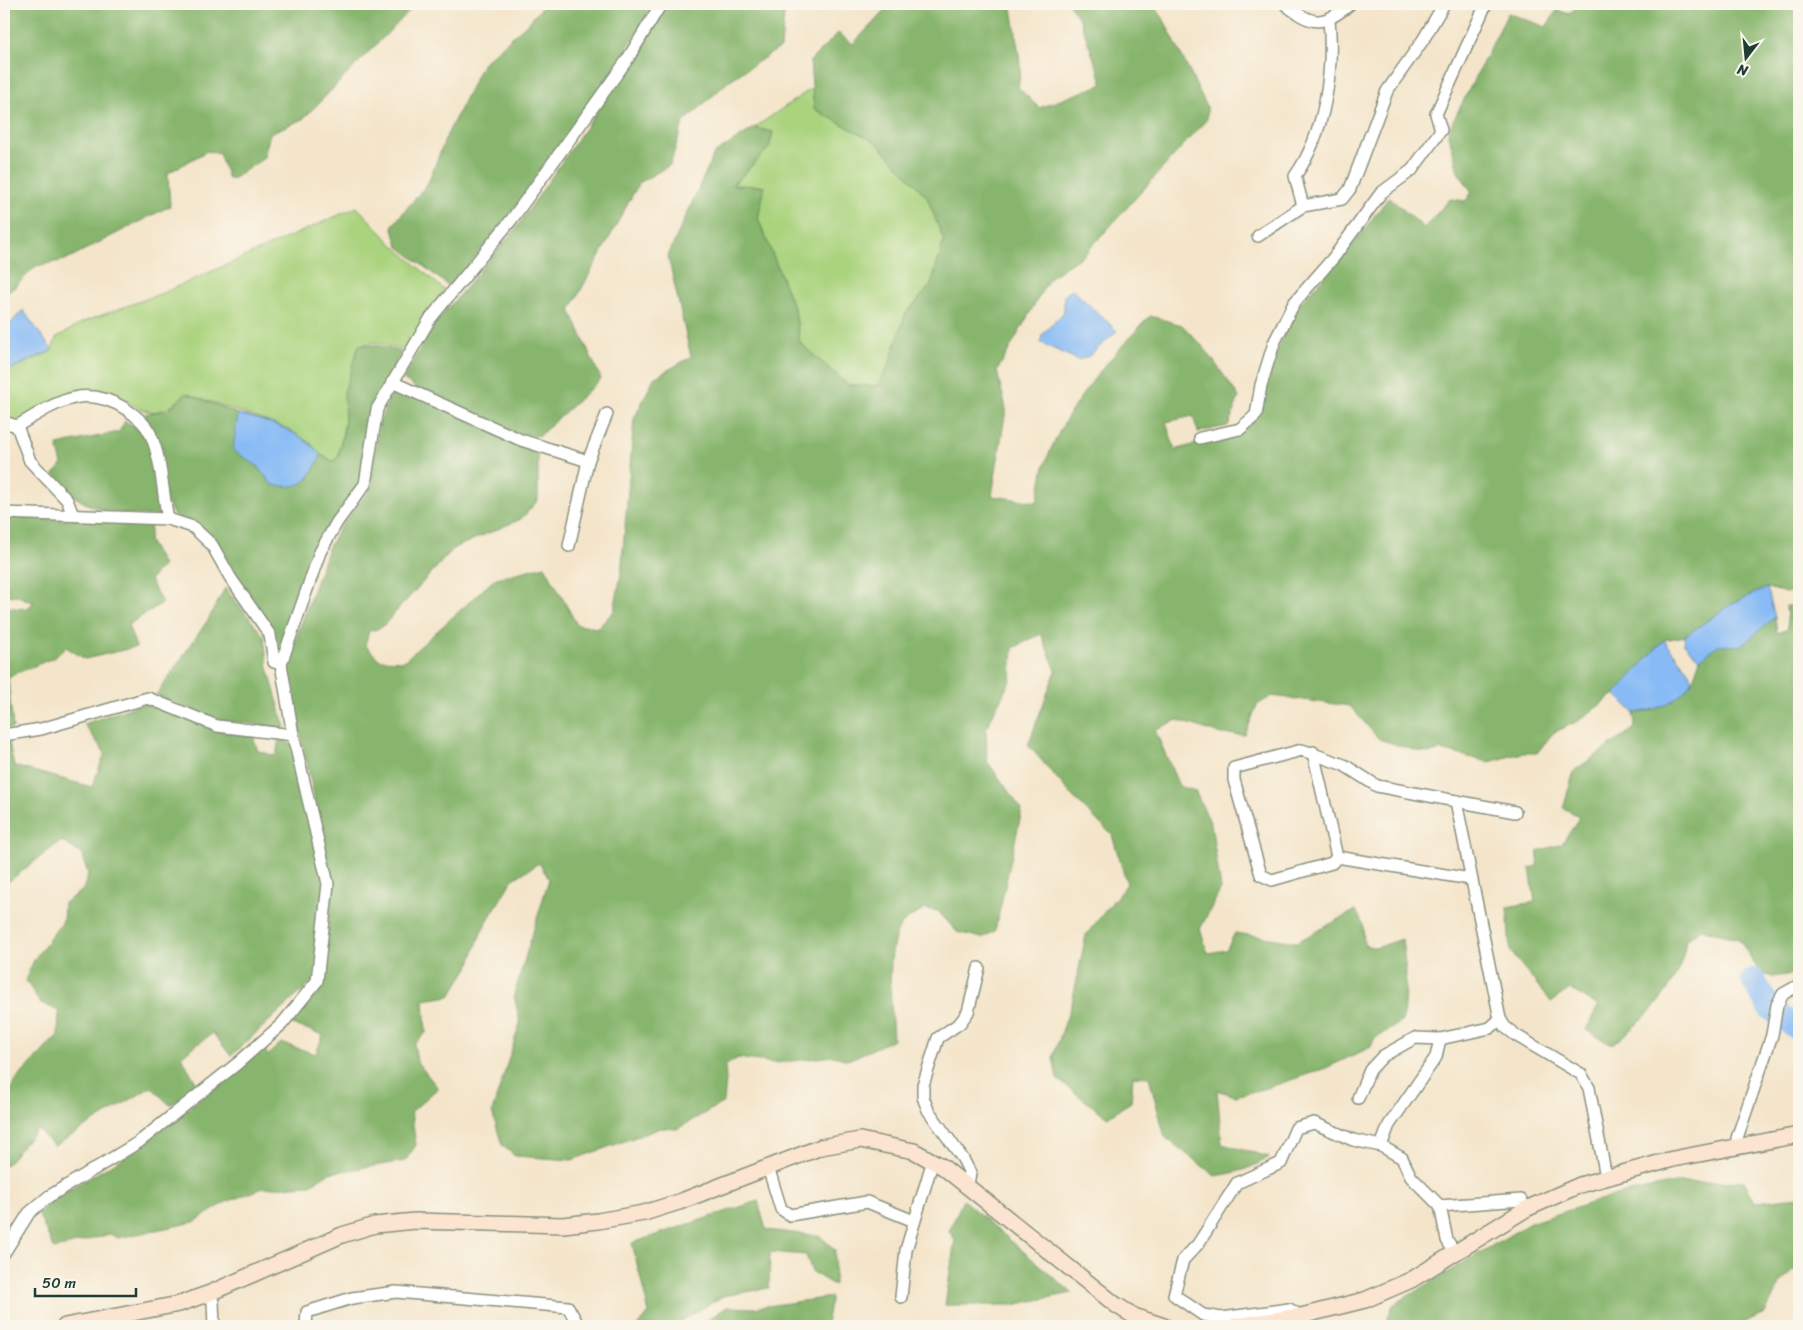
<svg xmlns="http://www.w3.org/2000/svg" width="1803" height="1330" viewBox="0 0 1803 1330" font-family="Sriracha,sans-serif">
  <style>
    .green { fill: #aad37e; stroke: #648859 }
    .forest { fill: #87b56d; stroke: #537950 }
    .water { fill: #88bbf5; stroke: #547c94 }
    .lines { fill: none; stroke-linecap: round; stroke-linejoin: round }
    .river { stroke: #88bbf5; stroke-width: 24 }
    .street-casing { stroke: #8a917f; stroke-width: 14 }
    .secondary-casing { stroke: #8a917f; stroke-width: 18 }
    .street { stroke: #fff; stroke-width: 11 }
    .secondary { stroke: #fce5d0; stroke-width: 15 }
  </style>
  <rect width="100%" height="100%" fill="#fbf7ec"/>
  <filter id="ink" filterUnits="userSpaceOnUse"><feTurbulence type="fractalNoise" baseFrequency=".02" numOctaves="2"/><feDisplacementMap in="SourceGraphic" scale="10" xChannelSelector="R" yChannelSelector="G"/><feConvolveMatrix kernelMatrix="1 2 1 2 8 2 1 2 1" color-interpolation-filters="sRGB"/></filter>
  <filter id="wash" filterUnits="userSpaceOnUse"><feTurbulence type="fractalNoise" baseFrequency=".0096" numOctaves="4" result="noise"/><feDisplacementMap in="SourceGraphic" scale="20" xChannelSelector="R" yChannelSelector="G"/><feGaussianBlur stdDeviation="1.12" result="paint"/><feColorMatrix in="noise" values="0 0 0 0 0 0 0 0 0 0 0 0 0 0 0 0 0 1.4 0 .05"/><feComposite in="paint" operator="in"/></filter>
  <g filter="url(#wash)">
    <rect width="100%" height="100%" fill="#f4e5ca"/>
    <!-- green -->
    <g class="green">
      <path d="M812,88L814,109L877,142L927,197L944,241L931,285L905,315L889,365L878,386L848,385L800,343L795,311L758,218L765,186H732L769,148L773,132L754,128Z"/>
      <path d="M357,207L392,244L450,295L405,351L375,342L362,345L346,388L345,420L338,457L333,461L321,455L311,444L288,429L188,394C156,419 148,416 116,394L60,399L17,426L4,422V372L51,352L56,338L83,322L165,292Z"/>
    </g>
    <!-- forest -->
    <g class="forest">
      <path d="M4,4H416L303,119L270,133L264,158L234,178H228L219,153L207,151L168,173L170,206L65,260L36,266L15,287L4,294Z"/>
      <path d="M545,4H653C598,105 525,198 450,287L398,246L392,226L428,183L447,135L483,63L529,22Z"/>
      <path d="M668,4H785L781,47L730,80L683,123L670,165L639,183L570,310L601,379L539,436L509,431L418,389L403,379L434,325L517,227L631,62Z"/>
      <path d="M891,4H975L1012,7L1021,70L1018,87L1039,108L1103,84L1080,20L1069,4H1153L1163,18L1207,107V119L1085,254L1050,277L997,371L1006,409L992,496L1037,502C1041,489 1041,474 1046,461C1068,404 1109,359 1150,316L1182,325L1206,350L1239,397L1228,426L1198,432L1193,416L1166,422L1175,450L1241,431L1260,413L1275,357L1294,309L1342,258L1389,197L1424,228L1450,199L1466,201L1472,192L1458,172L1448,131L1508,13L1546,27L1557,10L1569,14L1579,4H1799V588L1786,593L1767,588L1733,603L1685,636L1664,640L1615,694L1578,721L1553,733L1537,753H1522L1489,762L1441,750L1430,753L1417,751L1379,739L1350,706L1272,696L1257,705L1245,735L1221,734L1177,720L1155,730L1179,786L1195,791L1211,824L1221,889L1200,929L1208,953L1226,950L1235,933L1297,942L1356,910L1363,925L1364,945L1376,948L1402,939L1406,974L1403,1021L1374,1039L1371,1047L1326,1068L1270,1087L1235,1096L1217,1090L1222,1144L1269,1157C1252,1169 1235,1173 1215,1176L1165,1137L1149,1077L1133,1076L1131,1102L1107,1117L1057,1079L1053,1057L1072,1003L1086,935L1127,884L1112,835L1075,799L1028,745L1056,670L1041,634L1013,648L1011,679L986,728L987,761L1022,810L995,931L982,938L957,932L938,911L925,909C919,913 907,918 902,924C884,945 892,1012 893,1040L848,1060L834,1056L775,1063L738,1058L725,1066L726,1080L724,1102L677,1129L661,1128L572,1160L515,1156L502,1145L492,1112L520,1023L514,995L549,879L539,863L512,880L482,930L469,966L450,996L424,1000L426,1033L414,1044L417,1062L438,1088L411,1112L416,1145L405,1161L329,1173L309,1185L263,1188L226,1202L194,1222L118,1238L110,1234L54,1249L38,1213L56,1197L132,1153L265,1047L267,1056L281,1043L316,1054L323,1035L289,1023L322,985L333,884L286,667L328,548L340,527L370,490L379,423L389,399L396,390L414,394L538,454V500L521,519L454,548L381,628L369,631L365,645L380,660L404,661L496,578L545,566L577,625L598,628L614,611L621,574L634,419L654,378L691,357L668,256L714,154L754,128L773,132L769,148L732,185L765,186L758,218L795,311L800,343L848,385L878,386L889,365L905,315L931,285L944,241L927,197L877,143L814,109L810,61L838,33L853,44Z"/>
      <path d="M359,345H376L401,352L372,409L363,470L356,487L330,525L313,558L280,644L276,643L269,624L215,541L174,516L167,502L150,429L145,414L168,410L186,393L238,414L234,450L259,467L272,485L308,479L321,455L333,461L338,457L345,424L344,392Z"/>
      <path d="M125,421L148,434L161,482V516C118,514 80,514 54,474L62,464L57,445L119,432Z"/>
      <path d="M4,517L151,523L149,541L163,565L150,580L162,603L128,625L136,647L85,659L66,647L53,658L8,677L13,728L4,729V607L25,609L34,603L18,596L4,595Z"/>
      <path d="M225,588L264,636L268,668L285,728L218,720L156,695L208,620Z"/>
      <path d="M1799,605V973L1773,977L1760,973L1739,939L1701,929L1686,940C1680,988 1648,1016 1612,1045L1586,1030L1598,1006L1570,989L1551,1002L1510,951L1507,907L1535,902L1530,868L1537,866L1538,851L1562,844C1567,834 1576,826 1579,816L1563,808L1574,771L1635,728L1634,713L1656,710L1692,682L1700,659L1718,645L1741,646L1775,617L1777,633L1788,629L1786,606Z"/>
      <path d="M147,702L217,730L253,737L258,751L276,756L279,738L294,746L324,886L314,980L231,1056L213,1033L181,1056L198,1086L170,1105L151,1087L54,1146L37,1129L4,1167V1100L15,1081L58,1035L59,1011L41,1003L25,980L35,958L63,921L64,903L83,890L88,874L82,854L61,841L4,885V744L9,742L14,766L92,787L105,753L84,724Z"/>
      <path d="M1744,1181L1755,1202L1799,1197V1266L1781,1281L1766,1312L1737,1326H1389L1388,1318L1393,1305L1530,1223L1615,1195L1676,1183Z"/>
      <path d="M963,1200L1072,1293L1012,1305H945L955,1240L949,1231Z"/>
      <path d="M758,1201L766,1230L820,1236L835,1250L834,1285L812,1272L806,1255L770,1252L769,1288L723,1296L673,1326H637L649,1313L632,1243Z"/>
      <path d="M831,1297L826,1326H698L727,1307L753,1308Z"/>
    </g>
    <!-- water -->
    <g class="water">
      <path d="M1072,289L1117,331L1089,356L1078,360L1041,343L1042,335L1064,312V296Z"/>
      <path d="M23,310L52,350L4,372V331Z"/>
      <path d="M238,414C270,423 299,429 321,455C306,484 305,489 272,485L259,467L233,450Z"/>
      <path d="M1767,588L1775,617L1741,646L1718,645L1700,659L1684,644L1685,636L1733,603Z"/>
      <path d="M1664,640L1689,672L1692,682C1677,702 1659,710 1634,713L1615,694Z"/>
    </g>
    <g class="lines">
      <!-- river -->
      <path class="river" d="M1753,980L1770,1008L1799,1030"/>
    </g>
  </g>
  <g filter="url(#ink)">
    <g class="lines">
      <defs>
        <g id="street">
          <path d="M1285,4C1311,26 1324,27 1350,4"/>
          <path d="M1303,206L1342,199L1350,189L1387,91L1423,40L1444,4"/>
          <path d="M1258,236L1303,206L1295,176C1325,134 1334,70 1329,20"/>
          <path d="M392,382L521,440L588,461"/>
          <path d="M4,422L17,426"/>
          <path d="M1200,438L1240,429L1256,415L1261,385L1274,343L1294,303L1334,257L1381,193L1412,170L1441,130L1436,114L1486,4"/>
          <path d="M4,513L168,519L193,527L212,545L230,577L270,635L274,662L281,664"/>
          <path d="M73,515L67,500L30,461L17,426C55,404 82,382 126,409C135,415 145,423 150,433C162,460 162,490 168,519"/>
          <path d="M569,546L588,461L607,414"/>
          <path d="M4,735L41,729L148,698L217,726L293,735"/>
          <path d="M1313,752L1337,857"/>
          <path d="M1456,801L1515,812"/>
          <path d="M1337,857L1332,863L1272,880L1261,875L1234,780V768L1302,750L1344,765L1377,786L1456,801L1500,1019L1505,1027L1517,1036L1581,1074L1589,1088L1606,1177"/>
          <path d="M1337,857L1470,879"/>
          <path d="M1358,1098L1370,1070L1383,1056L1415,1038L1440,1039"/>
          <path d="M1381,1146L1402,1158L1411,1177L1440,1206L1447,1240L1455,1253"/>
          <path d="M1740,1146L1737,1138L1772,1035L1777,1005L1783,994L1799,985"/>
          <path d="M768,1167L781,1209L790,1215L867,1202L914,1221"/>
          <path d="M968,1184L970,1173L963,1159L928,1110L923,1097V1085L938,1038L960,1023L968,1012L979,968"/>
          <path d="M1440,1206L1521,1200L1526,1209"/>
          <path d="M4,1253L29,1213L48,1197L139,1142L238,1063L282,1024L317,981L328,884L293,735L281,664L320,552L337,522L365,484L377,409L430,319L512,219L627,60L661,4"/>
          <path d="M210,1293L213,1302L214,1326"/>
          <path d="M901,1297L906,1250L933,1160"/>
          <path d="M1221,1318L1289,1309L1301,1316L1306,1326"/>
          <path d="M306,1326L307,1312L352,1298L396,1292L568,1307L576,1321L574,1326"/>
          <path d="M1218,1326L1222,1322L1221,1318L1203,1315L1174,1295L1183,1260L1198,1244L1237,1183L1281,1163L1296,1128L1314,1123L1353,1140L1381,1146L1389,1125L1436,1057L1440,1039L1490,1028L1500,1019"/>
        </g>
        <g id="secondary">
          <path d="M65,1326L179,1304L210,1293L342,1235L375,1225L415,1221L563,1225L598,1221L644,1213L679,1202L821,1147L860,1140L914,1151L943,1167L1116,1305L1134,1316L1164,1326"/>
          <path d="M1235,1326L1301,1316L1365,1300L1411,1280L1526,1209L1580,1185L1673,1159L1799,1135"/>
        </g>
      </defs>
      <!-- street casing -->
      <use href="#street" class="street-casing"/>
      <!-- secondary casing -->
      <use href="#secondary" class="secondary-casing"/>
      <!-- street -->
      <use href="#street" class="street"/>
      <!-- secondary -->
      <use href="#secondary" class="secondary"/>
    </g>
  </g>
  <!-- margin -->
  <rect width="1803" height="1330" fill="none" stroke="#fbf7ec" stroke-width="20"/>
  <!-- north arrow -->
  <g transform="translate(1746 58) rotate(196)" stroke="#fbf7ec" stroke-width="4" paint-order="stroke">
  <path d="M0-4L9 19L0 12L-9 19Z" fill="#1f3d34"/>
  <text y="-8" font-size="14" font-weight="bold" text-anchor="middle" fill="#1f3d34">N</text>
  </g>
  <!-- scale -->
  <path d="M35 1288v8h101v-8" fill="none" stroke="#1f3d34" stroke-width="2.5"/>
  <text x="42" y="1288" font-size="15" fill="#1f3d34" stroke="#fbf7ec" stroke-width="4" paint-order="stroke">50 m</text>
</svg>
